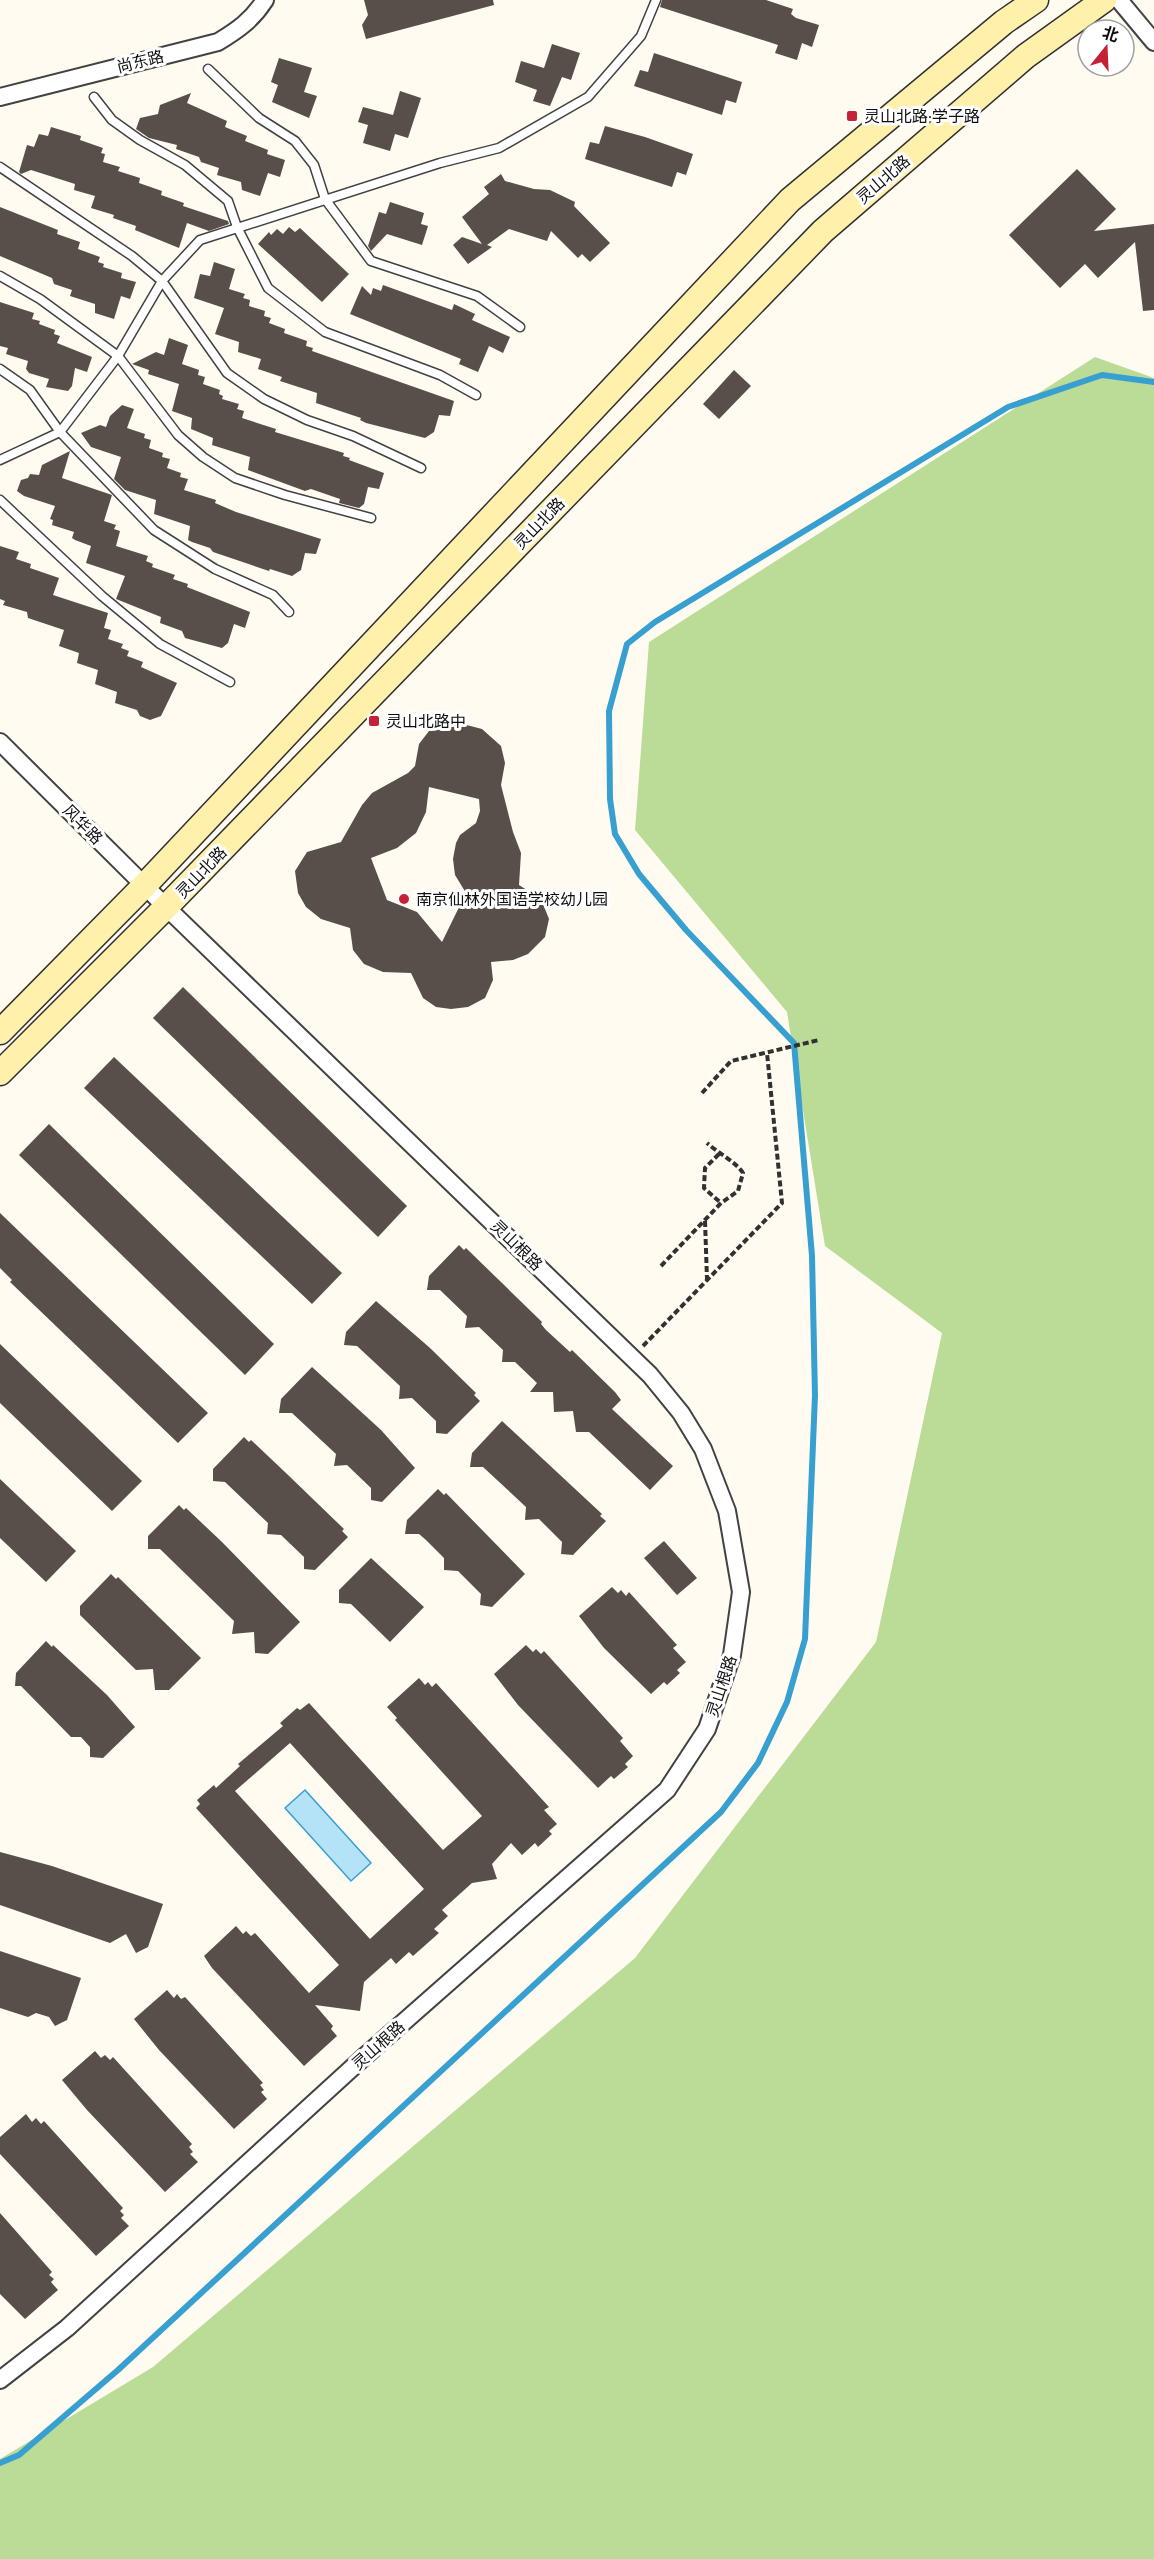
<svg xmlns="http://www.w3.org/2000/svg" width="1154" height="2559" viewBox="0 0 1154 2559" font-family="Lora,'Noto Sans SC',serif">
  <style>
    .forest { fill: #bbdc97 }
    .water { fill: #b4e3f8; stroke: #38a0d1; stroke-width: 1.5 }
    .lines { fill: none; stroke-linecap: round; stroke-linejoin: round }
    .stream { stroke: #38a0d1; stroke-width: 6 }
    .building { fill: #584f4b; fill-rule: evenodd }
    .lane-casing { stroke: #424242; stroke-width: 11 }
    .street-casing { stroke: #424242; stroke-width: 20 }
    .secondary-casing { stroke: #313131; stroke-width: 27 }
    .path { stroke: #313131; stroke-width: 4; stroke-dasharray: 6 3; stroke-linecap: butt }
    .lane { stroke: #fff; stroke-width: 8 }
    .street { stroke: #fff; stroke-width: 16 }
    .secondary { stroke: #fff0ac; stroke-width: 24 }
    .poi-dot { fill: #c42236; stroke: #fff; stroke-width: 2 }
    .labels { text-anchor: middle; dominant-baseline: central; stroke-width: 6; stroke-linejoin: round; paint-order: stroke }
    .street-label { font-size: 16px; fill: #0f0f0f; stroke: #fff }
    .poi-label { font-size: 16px; fill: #0f0f0f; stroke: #fff; text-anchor: start }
  </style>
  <rect width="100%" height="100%" fill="#fffbf1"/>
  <!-- forest -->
  <path class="forest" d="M1095,357L1154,378V2559H0V2459L153,2367L635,1958L876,1642L942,1333L825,1246L787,1012L635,830L649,642Z"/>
  <!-- water -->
  <path class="water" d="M305,1790L371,1863L351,1881L285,1808Z"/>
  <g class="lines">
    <!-- stream -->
    <path class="stream" d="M0,2463L19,2455L118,2370L721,1812L758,1763L787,1702L805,1639L815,1395L812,1256L794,1043L686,930L639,874L615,834L610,799L609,711L627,644L655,622L1008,407L1102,375L1154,382"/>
  </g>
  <!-- building -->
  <g class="building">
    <path d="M364,0H493L494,5L366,39L362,25L368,15Z"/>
    <path d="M662,0H766L793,9L791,14L796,18L819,25L812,47L802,43L797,60L775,53L778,45L660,7Z"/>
    <path d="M552,44L580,53L571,80L562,77L550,106L533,101L537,90L515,82L521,61L544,68Z"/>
    <path d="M654,53L742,82L736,103L726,100L722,115L634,86L640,70L648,72Z"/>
    <path d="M279,58L312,68L304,92L317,96L309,118L272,102L278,85L271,82Z"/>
    <path d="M400,91L421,98L408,138L395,134L390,151L363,143L368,125L358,122L363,107L393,115Z"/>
    <path d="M191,93L187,103L227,121L225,127L247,136L245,141L268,150L267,154L285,160L280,177L268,173L260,196L242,190L241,182L217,175L219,168L201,162L199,157L176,149L177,145L149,138L136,129L140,118L158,114L160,105Z"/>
    <path d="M605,126L645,137L693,154L686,175L677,172L672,187L585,159L590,142L599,144Z"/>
    <path d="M51,127L81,136L80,140L103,148L101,153L105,154L103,162L120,167L118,171L140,178L139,183L162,191L161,195L184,203L183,206L228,221L229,224L209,231L187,223L179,248L135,230L136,226L113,218L114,215L91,208L95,196L74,190L75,184L31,170L21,174L19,172L27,145L34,147L39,134L48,136Z"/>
    <path d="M1077,169L1116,209L1094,231L1154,224V310L1143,311L1135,242L1098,278L1085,264L1060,288L1009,235Z"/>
    <path d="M501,174L505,181L534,189L550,190L575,202L574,206L610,243L590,262L582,254L578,258L551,231L547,241L509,229L487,245L492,247L468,264L453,245L462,237L482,244L462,217L489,194L484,187Z"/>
    <path d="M390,202L424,213L421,224L428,226L422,245L387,234L371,251L368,246L379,212L386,214Z"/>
    <path d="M0,207L58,230L57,234L80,242L78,249L100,257L98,262L104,264L103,267L122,273L121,278L136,282L130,299L121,296L114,319L95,313V304L70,296L72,290L54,284L52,278L0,256Z"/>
    <path d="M289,227L295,232L300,228L349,274L322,302L258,244L269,232L271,235L277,229L283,234Z"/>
    <path d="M214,262L235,269L229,289L245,294L243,298L250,300L249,306L265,311L264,316L271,318L269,323L285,329L284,333L307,341L306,346L313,348L312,351L454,401L450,416L439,415L434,432L425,438L366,423L360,420L361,418L316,403L317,393L280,381L282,377L258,369L261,359L238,352L239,342L215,334L224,308L194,298L200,274L210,276Z"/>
    <path d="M383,285L452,310L454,304L475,314L472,320L510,337L503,353L489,346L478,372L459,364L461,359L350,314L362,286L371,295L373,288L381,291Z"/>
    <path d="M0,302L34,313L32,319L40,321L39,324L55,330L54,334L60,336L57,343L92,357L87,372L75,368L72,386L68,391L46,387L49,379L29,373L26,369L28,361L6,354L8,348L0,346Z"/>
    <path d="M169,338L188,345L182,364L199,370L198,375L205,377L203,384L220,390L219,394L223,396L222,399L239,404L237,409L244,411L242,418L276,429L275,432L344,453L343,456L350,458L349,460L384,473L379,489L368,487L364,504L359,508L339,503L340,499L311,489L305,491L248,470L250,457L212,445L213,438L191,429L192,418L172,411L179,384L148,374L149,370L132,364L156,352L164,355Z"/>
    <path d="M734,370L751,386L719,419L703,404Z"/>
    <path d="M122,405L134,409L127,428L145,434L144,438L151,440L149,448L163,453L162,457L170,459L167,468L181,473L180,477L188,479L184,490L216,500L215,503L236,512L321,539L316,554L305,553L301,570L292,576L270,569L269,571L213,552L210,548L192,542L188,540L190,526L154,514L156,500L125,490L114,479L121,457L91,447L81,433L100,425L106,427L110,416Z"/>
    <path d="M70,451L62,478L112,495L104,521L116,525L114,529L120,531L116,546L148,556L146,561L153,564L152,567L175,575L173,579L188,584L187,587L250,612L245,628L234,624L228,643L222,648L185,638L182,631L160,623L161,617L116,599L125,576L86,563L91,546L75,540L72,538L74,532L52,525L53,520L50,519L55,506L24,496L17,491L21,480L28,478L30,474L39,475L42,465Z"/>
    <path d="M0,546L19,552L16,559L31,564L30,568L59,578L53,595L108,613L104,628L111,630L108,639L123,644L121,648L129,651L127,656L143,662L141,667L177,683L161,716L150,720L140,716L137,710L115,703L117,692L95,684L98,670L77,663L79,653L59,646L64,630L28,618L27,612L3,605L5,601L0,599Z"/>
    <path d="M455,722L482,729L501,746L505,763L501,785L513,832L521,853L519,885L541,899L549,919L545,937L528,954L513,960L491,962L493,980L485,998L468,1007L451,1009L436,1007L423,998L411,973L383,972L364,964L353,950L350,928L321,919L306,907L298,893L295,871L307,852L341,842L362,805L372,793L408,773L415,766L419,744L429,731L435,725ZM429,787L479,799L480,811L476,823L460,835L456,843L453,859L455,875L466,893L442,942L417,912L387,900L371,858L397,848L416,833L426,812Z"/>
    <path d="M183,987L407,1206L378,1237L153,1018Z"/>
    <path d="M114,1057L342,1273L312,1304L84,1088Z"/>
    <path d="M49,1124L274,1344L245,1375L19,1155Z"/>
    <path d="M0,1213L208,1413L178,1443L10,1282L12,1280L0,1268Z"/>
    <path d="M459,1245L464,1250L466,1248L542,1322L541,1324L546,1330L570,1352L572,1350L615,1392L621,1400L612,1409L673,1466L650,1490L589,1432H576L573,1411L554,1412L553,1392H530L537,1383L515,1362H502L503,1350L479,1327L465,1328L467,1316L440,1290H427L429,1276Z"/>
    <path d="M376,1301L430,1348L476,1393L474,1395L480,1401L447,1434L436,1433V1421L412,1398L399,1399L400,1386L357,1346L344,1345L346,1332Z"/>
    <path d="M0,1344L142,1481L112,1511L0,1403Z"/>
    <path d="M312,1367L381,1430L415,1468L382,1502L371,1500V1488L347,1465L334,1466L336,1454L292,1413H279L281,1399Z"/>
    <path d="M502,1421L602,1514L600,1516L606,1521L573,1555L561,1554L562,1542L539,1519L525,1520L526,1507L483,1467H470L472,1453Z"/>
    <path d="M244,1437L249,1442L251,1440L287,1474L344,1529L342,1531L348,1537L315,1570L304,1569V1557L281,1535L267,1534L268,1523L225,1482L213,1481V1469Z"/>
    <path d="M0,1479L76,1551L46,1582L0,1538Z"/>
    <path d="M438,1489L444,1495L446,1493L525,1574L492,1607L480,1605L481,1594L458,1571L444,1570V1558L426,1540L419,1534H405L407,1520Z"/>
    <path d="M179,1505L184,1510L186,1508L222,1542L300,1622L268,1654L255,1653L254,1632L232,1634L234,1621L160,1549H148V1536Z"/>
    <path d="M664,1541L697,1578L677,1595L644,1558Z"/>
    <path d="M371,1558L424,1607L390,1642L351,1604L339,1603V1590Z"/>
    <path d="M111,1574L116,1579L118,1577L201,1658L169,1690H155L153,1669L136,1670L80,1615V1606Z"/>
    <path d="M612,1587L618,1593L621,1590L626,1596L629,1592L677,1645L673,1648L686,1662L677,1670L680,1673L667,1685L664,1682L651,1694L604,1648L579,1616Z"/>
    <path d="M46,1641L52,1647L53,1645L107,1695L135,1727L103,1758L90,1757V1747L81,1737H71L21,1686H15L16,1673Z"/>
    <path d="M526,1645L533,1652L536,1649L541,1654L544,1651L623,1738L620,1741L633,1756L625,1764L628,1767L614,1779L611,1776L598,1788L518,1705L494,1674Z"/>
    <path d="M419,1678L425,1685L428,1682L432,1687L436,1683L549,1807L544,1810L557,1824L549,1831L552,1834L538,1847L535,1843L522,1855L511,1843L492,1864L497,1879L472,1883L442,1910L448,1916L434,1929L439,1933L413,1956L409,1952L396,1964L391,1958L364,1982L360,2011L315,2005L333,2026L331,2029L337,2036L304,2066L212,1968L204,1956L236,1926L243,1934L246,1931L251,1936L255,1933L309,1993L339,1965L196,1808L200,1804L197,1800L214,1785L216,1788L240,1766L238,1764L283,1726L280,1723L297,1708L300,1710L309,1703L443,1850L482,1816L395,1720L397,1718L387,1707ZM290,1743L424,1889L370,1939L235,1791Z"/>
    <path d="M0,1852L52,1866L163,1904L148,1947L136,1953L126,1934L110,1943L0,1905Z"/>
    <path d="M0,1951L81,1978L67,2020L55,2026L49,2017L36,2013L28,2017L0,2008Z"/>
    <path d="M167,1990L174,1998L177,1994L181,1999L185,1997L263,2083L260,2085L264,2090L261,2092L267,2099L234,2129L159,2050L134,2019Z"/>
    <path d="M95,2051L101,2058L105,2055L110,2060L113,2057L192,2144L189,2147L193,2152L190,2154L198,2162L165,2192L87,2110L62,2080Z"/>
    <path d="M26,2114L32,2122L36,2118L41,2124L44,2121L123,2208L120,2211L124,2215L121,2218L129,2226L96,2256L0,2154V2137Z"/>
    <path d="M0,2213L52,2272L49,2275L54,2279L51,2282L58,2290L25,2319L0,2294Z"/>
  </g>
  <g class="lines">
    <defs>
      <g id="lane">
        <path d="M208,69L259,118L295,141L314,165L325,199L371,261L477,296L520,327"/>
        <path d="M94,97L112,120L140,140L185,165L228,201L237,227L268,288L325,332L440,375L476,395"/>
        <path d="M0,167L132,256L162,281L227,373L264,399L307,420L353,436L421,468"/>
        <path d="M0,276L40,299L118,356L178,435L203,457L235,478L285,495L371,518"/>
        <path d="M0,369L30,390L60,432L154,530L215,569L273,595L289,612"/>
        <path d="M0,460L60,432L118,356L162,281L200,240L440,163L499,148L588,97L641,36L656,0"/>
        <path d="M0,500L102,596L160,644L230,682"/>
      </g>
      <g id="street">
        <path d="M1119,0L1154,42"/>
        <path d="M0,97L218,42C238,30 252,20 265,0"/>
        <path d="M0,742L166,907L650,1375L681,1413L703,1449L727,1511L741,1592L732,1655L707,1729L667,1790L364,2057L67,2328L0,2380"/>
      </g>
      <g id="secondary">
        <path d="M0,1032L145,885L790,200L1004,22L1036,0"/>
        <path d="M0,1073L166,907L823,231L1026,56L1104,0"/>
      </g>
    </defs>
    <!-- lane casing -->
    <use href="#lane" class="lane-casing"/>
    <!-- street casing -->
    <use href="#street" class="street-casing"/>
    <!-- secondary casing -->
    <use href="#secondary" class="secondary-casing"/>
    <!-- path -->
    <g class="path">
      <path d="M702,1093L731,1061L819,1040"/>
      <path d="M719,1154L705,1168L704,1188L721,1203"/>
      <path d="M705,1221L707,1279"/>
      <path d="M661,1266L721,1203L738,1191L743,1173C736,1162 718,1153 707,1143"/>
      <path d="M643,1346L782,1203L767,1053"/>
    </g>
    <!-- lane -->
    <use href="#lane" class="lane"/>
    <!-- street -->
    <use href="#street" class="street"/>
    <!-- secondary -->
    <use href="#secondary" class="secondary"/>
  </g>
  <!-- markers -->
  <g class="poi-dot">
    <rect x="846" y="110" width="12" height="12" rx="3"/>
    <rect x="368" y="715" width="12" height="12" rx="3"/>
    <circle cx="404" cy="899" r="6"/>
  </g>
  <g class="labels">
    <!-- street labels -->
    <g class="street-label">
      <text transform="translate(140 61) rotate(-14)">尚东路</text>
      <text transform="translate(883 179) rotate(-41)">灵山北路</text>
      <text transform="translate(539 523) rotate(-46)">灵山北路</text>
      <text transform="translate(83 824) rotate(45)">风华路</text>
      <text transform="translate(201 872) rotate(-46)">灵山北路</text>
      <text transform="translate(517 1245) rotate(44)">灵山根路</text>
      <text transform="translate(721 1686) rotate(-72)">灵山根路</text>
      <text transform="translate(378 2045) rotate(-42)">灵山根路</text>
    </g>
    <!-- poi labels -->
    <g class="poi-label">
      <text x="864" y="116">灵山北路·学子路</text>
      <text x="386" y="721">灵山北路中</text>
      <text x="416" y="899">南京仙林外国语学校幼儿园</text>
    </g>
  </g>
  <!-- north arrow -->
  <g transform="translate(1106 48) rotate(18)"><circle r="28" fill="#ffffff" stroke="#9f9f9f" stroke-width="1.5"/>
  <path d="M0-4.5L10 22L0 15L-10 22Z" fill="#c42236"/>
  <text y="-9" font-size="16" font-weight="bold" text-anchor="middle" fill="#0f0f0f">北</text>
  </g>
</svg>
